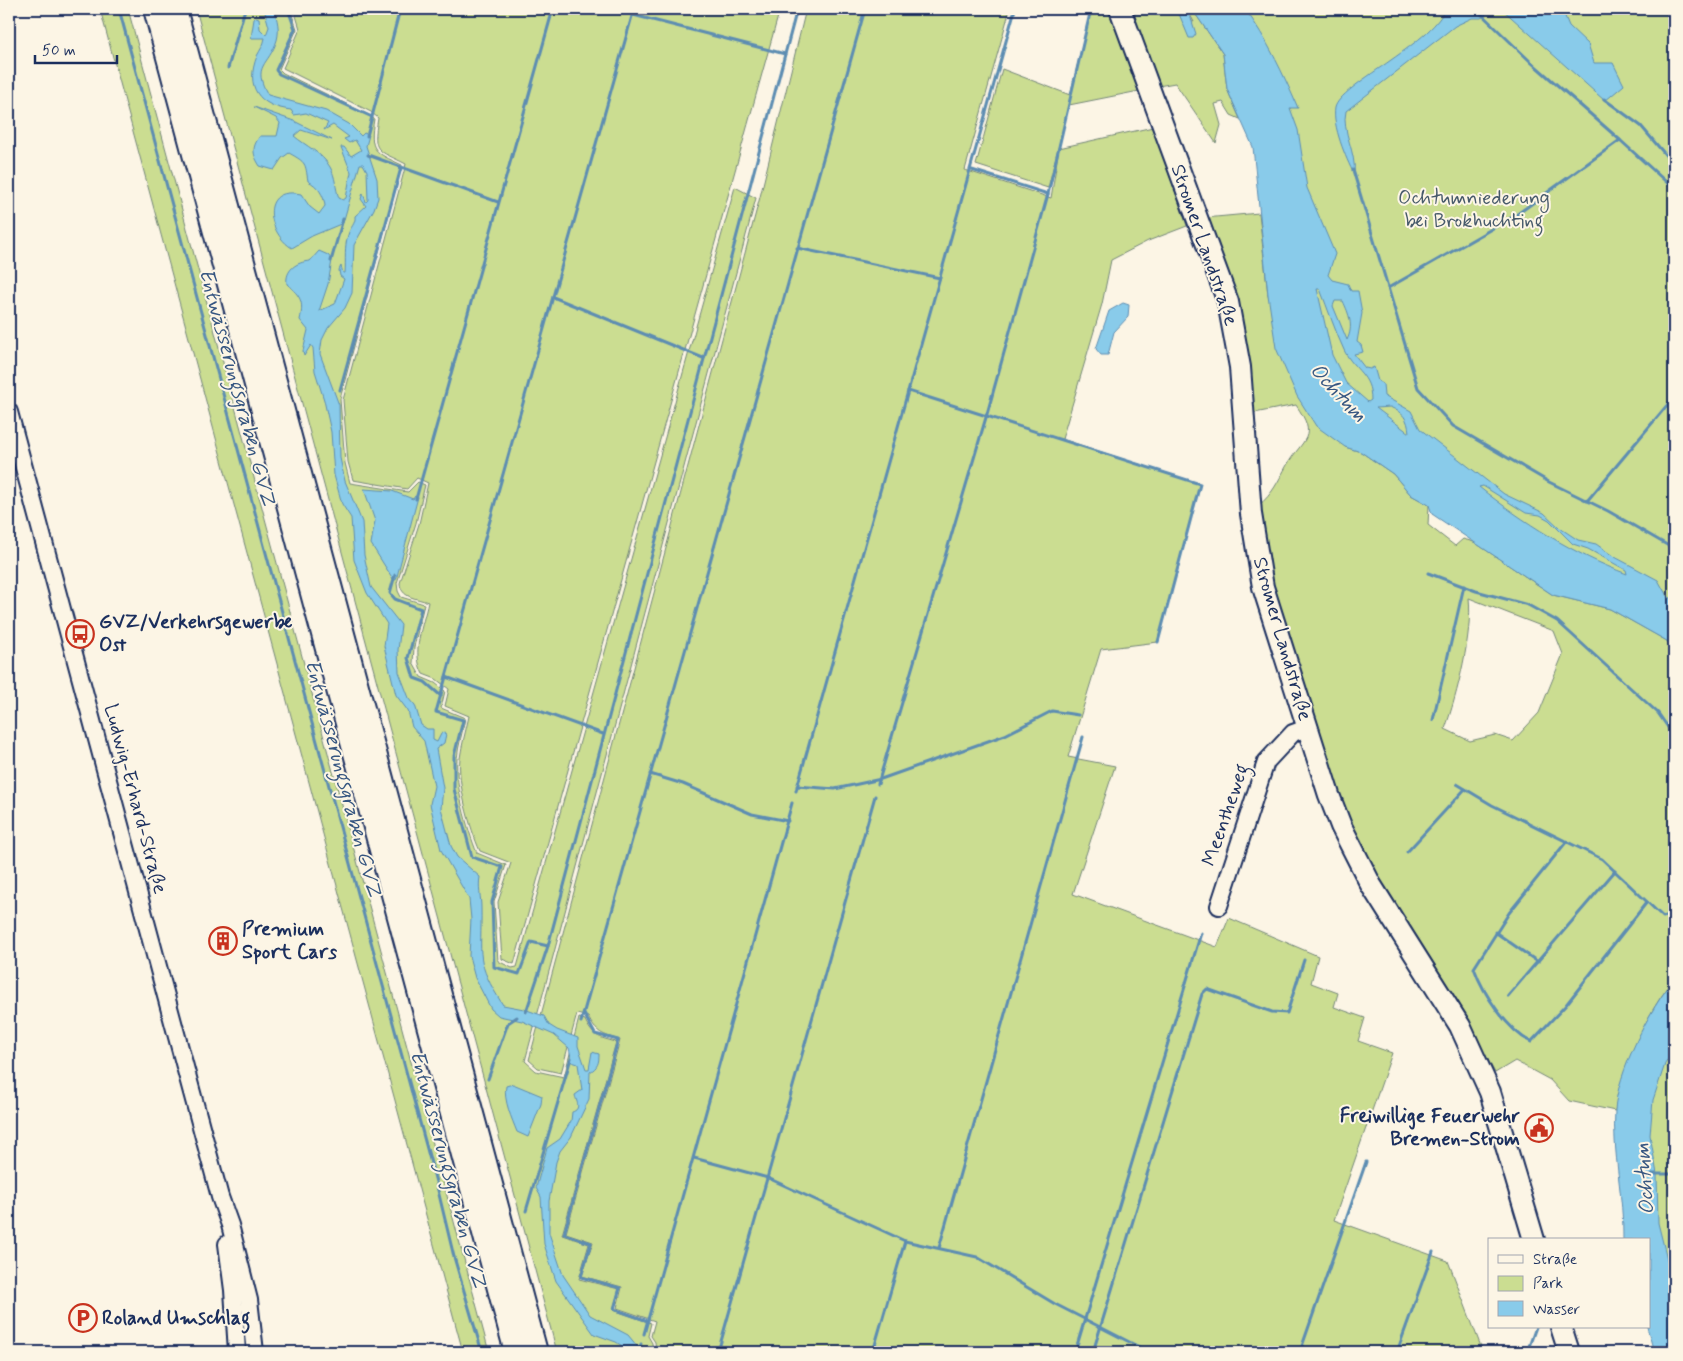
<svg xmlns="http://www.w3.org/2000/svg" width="1683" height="1361" viewBox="0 0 1683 1361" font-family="Mynerve,sans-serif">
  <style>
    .green { fill: #cbdd91; stroke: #738678; fill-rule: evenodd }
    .water { fill: #89cbea; stroke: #5d8db2; fill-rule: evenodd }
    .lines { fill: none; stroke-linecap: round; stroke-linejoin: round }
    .stream { stroke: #5d8db2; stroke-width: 3 }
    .minor-casing { stroke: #1b2f5e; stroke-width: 20 }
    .major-casing { stroke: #1b2f5e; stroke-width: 24 }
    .highway-casing { stroke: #1b2f5e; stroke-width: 26 }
    .minor { stroke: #fcf5e5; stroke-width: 16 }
    .major { stroke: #fcf5e5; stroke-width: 20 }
    .highway { stroke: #fcf5e5; stroke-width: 22 }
    .labels { text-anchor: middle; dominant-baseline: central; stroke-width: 4; stroke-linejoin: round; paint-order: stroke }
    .park-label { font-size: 20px; fill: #475a6b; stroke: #fcf5e5 }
    .street-label { font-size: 20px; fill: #1b2f5e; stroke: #fcf5e5 }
    .poi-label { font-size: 20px; font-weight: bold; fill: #1b2f5e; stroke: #fcf5e5; text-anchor: start }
    .water-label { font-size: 21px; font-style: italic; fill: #365681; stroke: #fcf5e5 }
  </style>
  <rect width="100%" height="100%" fill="#fcf5e5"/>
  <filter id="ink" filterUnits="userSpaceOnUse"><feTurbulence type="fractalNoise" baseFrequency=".02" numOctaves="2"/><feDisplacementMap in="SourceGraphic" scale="10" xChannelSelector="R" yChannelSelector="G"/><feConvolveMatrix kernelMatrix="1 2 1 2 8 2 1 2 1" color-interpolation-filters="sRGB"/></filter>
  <g filter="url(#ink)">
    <!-- green -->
    <g class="green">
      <path d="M100,9H128L489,1352H463Z"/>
      <path d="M196,9H290L297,29L279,69L283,73L369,115L374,119C369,151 374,152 402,165L340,399L345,463L350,483L408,492L418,482L425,485L416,523L397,583L398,591L401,597L424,604L414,647L413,663L421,677L435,683L445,691L441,708L465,718C463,731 458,746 457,759C455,785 467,829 477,853L506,865L494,902L498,961L512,968L517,967L735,187L756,198L525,1061L536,1071L564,1077L579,1018L585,1020C593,1037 598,1037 616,1042L562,1235L589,1244L579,1279L619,1289L613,1310L651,1323L648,1336L652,1343L653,1352H557Z"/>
      <path d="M294,9H780L514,964L502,959L498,902L511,863L480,851C470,829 457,782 460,758C462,744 466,730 469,716L445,706L449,689L436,679L423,674C411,652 423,626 428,602C416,598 401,598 400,583L419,524L428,483L417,478L407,489L353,480L348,462L343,400L406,164C377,149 372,154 378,118L371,112L283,68L300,29Z"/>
      <path d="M806,9H1010L965,170L1051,198L1059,148L1153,127L1187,226L1148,241L1111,260L1102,304L1062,439L1200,484L1158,642L1101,649L1068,757L1115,766L1073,894L1217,947L1229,918L1318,956L1311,983L1338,993L1334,1007L1365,1018L1358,1041L1392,1053L1334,1220L1448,1261L1483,1352H656L655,1342L651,1336L655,1321L617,1308L622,1287L582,1276L593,1242L566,1233L620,1040C603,1035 596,1033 588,1017L577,1014L561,1073L538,1068L529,1060L760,197Z"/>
      <path d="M1091,9H1108L1139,91L1069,105L1048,188L976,165L1002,69L1070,95Z"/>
      <path d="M1130,9H1177V12L1194,22L1188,11L1192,9L1223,54L1227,89L1240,119L1231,115L1223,102L1215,104L1221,125L1216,143L1175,83L1158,86Z"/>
      <path d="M1209,9H1674V640L1331,406L1268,157Z"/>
      <path d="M1259,213L1268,295L1345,447L1361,452L1393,474L1411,495L1429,505L1428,525L1455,546L1463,539L1474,542L1553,595L1610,609L1667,641L1674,651V980C1647,1010 1622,1070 1615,1111L1569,1101L1550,1080L1515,1061L1495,1073L1453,994L1348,828L1271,583L1258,506C1273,494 1278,481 1287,465C1303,438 1319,438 1296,405L1249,414L1205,218ZM1469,598L1554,631L1563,654L1539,713L1513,741L1495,735L1470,741L1445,729C1457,695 1473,633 1469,598Z"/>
      <path d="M1674,1002V1352L1649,1240H1639L1651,1033Z"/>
    </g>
    <!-- water -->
    <g class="water">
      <path d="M264,9H274C277,19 280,29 277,40C269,66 251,65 268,95L326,111L349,124L361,136L364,133L369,135L366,146L377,179L378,198L374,209L354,245L352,293L345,308L328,328L322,340L320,354L339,405L340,458L345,481L362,522L364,555L371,587L401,625L398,650L399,672L409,698L415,705L421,725L427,729H433V740L437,742L442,732L446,734L444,743L436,749L443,788L441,808L451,846L457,857L480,877C478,888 481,897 481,908C482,957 474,960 503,1005L524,1009L544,1016L549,1025L557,1030L578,1038V1046L586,1069H589L592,1052L599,1054C599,1063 598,1067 590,1072L589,1099L571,1137L560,1151L556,1162L549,1201V1233L563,1275L590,1315L628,1335L642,1352H631L616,1342L594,1334L556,1281L544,1244L541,1197L536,1188L547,1148L560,1139L571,1121L572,1112C582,1109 576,1101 575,1095L582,1090L578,1064L569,1061L571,1057L569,1048L554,1035L522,1021L499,1016L491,1009L475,978L469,956L471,919L469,899L441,850L430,804L434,786L424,741L412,727L408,711L396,695L384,646L387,624L367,593L354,560L351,518L342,504L334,475L331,432L324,400L315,371L313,348L311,345L304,356L303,351L308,330L300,320C304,301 301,297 287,284C285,270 296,262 310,261L319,251L328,255L332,260L328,284L319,311L335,304L344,279L340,276L339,270L341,266L343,273H345C346,260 344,247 348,235C350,227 356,224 355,216L366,206L361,199L363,193L366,202L368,200L367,171L363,164H360L343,223L312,236L292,248C267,233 259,185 301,194L310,207L319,214L325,206C324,195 318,186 308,181C305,163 307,163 289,153L282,158L274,170L260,166C253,155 251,148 260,136H277L280,123L276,118L254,107L294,121L332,140L301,130L294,136C306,146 322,153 330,167C336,177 335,188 339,198L343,200L346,198L351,172L341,147H344L351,156L361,150L355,140L349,143L344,139L349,137L333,125L324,130L328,123L306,113L294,115L291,110C258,106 245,87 257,56C260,50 264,45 265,38H251L254,19L256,17L259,18L260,29L266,35L269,27Z"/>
      <path d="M1177,9H1188L1196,34L1193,38H1189Z"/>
      <path d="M1192,9H1245C1267,39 1283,73 1298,108H1290L1298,130L1307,188L1335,254L1328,275L1332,280L1348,284L1351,291H1358L1362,313L1357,342L1361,345L1363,352L1354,354L1365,368L1370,369L1374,367L1378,381L1383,384L1384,396L1411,411L1420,429L1504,494L1544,513L1560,528L1578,540L1596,544L1613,556L1658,580L1667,596L1674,600V651L1667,641L1610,609L1553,595L1432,514L1429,505L1411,495L1393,474L1361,452L1345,447L1316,426L1297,396L1276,348L1268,295L1253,147L1227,89L1223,54ZM1317,289H1320C1328,309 1335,331 1344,350C1354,371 1371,374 1371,400L1368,402L1346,383L1332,355ZM1335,301H1343C1349,314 1354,326 1347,340L1333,306ZM1390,407C1403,413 1408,418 1409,433L1376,408ZM1483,486L1526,513L1540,515L1549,520L1573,544L1588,549L1626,570L1627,574C1575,555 1523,522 1479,487Z"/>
      <path d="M1445,9H1480L1486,15L1481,18H1472L1455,26L1346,111C1341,131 1357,153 1354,174C1346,159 1332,125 1335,108C1339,86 1431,44 1445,9Z"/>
      <path d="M1502,9H1547L1548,13L1564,14L1569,26L1588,44L1594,63H1613L1624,85L1605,101Z"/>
      <path d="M1123,303L1129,305L1128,317L1114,332L1108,355H1101L1096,349L1109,311Z"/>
      <path d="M364,489L392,491L413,499L415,496L418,497L396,580L393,579L371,544L375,521Z"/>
      <path d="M1674,980V1050L1665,1064L1653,1100L1650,1135L1657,1174L1658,1223L1674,1287V1352H1654L1647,1327H1649V1240H1623C1624,1197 1612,1152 1615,1110C1617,1074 1650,1007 1674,980Z"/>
      <path d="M513,1084L542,1096L541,1104L528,1137L517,1132C512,1119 503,1100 506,1086Z"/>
    </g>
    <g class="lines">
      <!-- stream -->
      <g class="stream">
        <path d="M119,9L436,1182L454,1257L482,1352"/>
        <path d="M288,9L295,29L276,70L279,74L372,117"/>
        <path d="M1476,9L1531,62L1620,140"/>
        <path d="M633,15L785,54"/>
        <path d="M228,68L245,9"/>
        <path d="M1604,99L1641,126L1674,165"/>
        <path d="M367,136L400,9"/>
        <path d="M368,155L498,202"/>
        <path d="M972,170L1048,194"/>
        <path d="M1353,170L1418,388L1453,426L1549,482L1608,511L1674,549"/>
        <path d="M797,248L940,278"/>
        <path d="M331,261L343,219"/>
        <path d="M1388,288L1516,215L1620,140L1674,189"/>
        <path d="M553,297L703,358"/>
        <path d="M340,390L401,168"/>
        <path d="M908,391L1200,484L1158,642"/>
        <path d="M416,499L553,9"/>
        <path d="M1587,501L1674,397"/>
        <path d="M1428,573L1476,591L1528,605L1557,621L1658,713L1674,736"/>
        <path d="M395,575L390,593L395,599L421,609L408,658L414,678L425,682L441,696"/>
        <path d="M446,677L603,734"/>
        <path d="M1433,720L1464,586"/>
        <path d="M650,774L683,784L752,814L788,821"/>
        <path d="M878,784L987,414L1048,194L1091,9"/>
        <path d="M1457,784L1492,805L1602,859L1663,917L1666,916"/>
        <path d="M797,786L835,789L881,779L1005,735L1052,711L1078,715"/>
        <path d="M796,791L1015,9"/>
        <path d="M1567,841L1509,913L1474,968C1483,993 1507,1030 1531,1042L1565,1006L1647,902"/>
        <path d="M1407,852L1465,789"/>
        <path d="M1495,932L1538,962"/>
        <path d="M548,946L531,942L519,974L494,967L492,902L502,867L472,857L454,789V756L463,720L436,712L634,9"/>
        <path d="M1508,996L1615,871"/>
        <path d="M526,1012L548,946L797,9"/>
        <path d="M584,1014L595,1034L618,1040L564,1234L591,1243L581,1277L620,1288L614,1309L648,1321"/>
        <path d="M581,1022L865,9"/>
        <path d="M488,1079L508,1023L517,1017"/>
        <path d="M694,1158L768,1178L905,1241L977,1257L1055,1304L1149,1352"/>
        <path d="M1652,1174H1674"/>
        <path d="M526,1211L571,1058"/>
        <path d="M939,1248L1083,737"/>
        <path d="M644,1334L792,803"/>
        <path d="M638,1352L641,1344"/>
        <path d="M718,1352L875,796"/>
        <path d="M873,1352L905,1241"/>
        <path d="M1075,1352L1201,933"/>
        <path d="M1093,1352L1202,994L1207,989L1272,1012L1287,1013L1304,960"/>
        <path d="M1300,1352L1366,1162"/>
        <path d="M1397,1352L1433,1252"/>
        <path d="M1527,1352L1536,1327"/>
      </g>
      <defs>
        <g id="minor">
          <path d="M9,412L220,1197L230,1225L249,1300L255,1352"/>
          <path d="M1219,906L1266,762L1293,733L1307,728"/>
          <path d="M227,1244L233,1290L237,1352"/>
        </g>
        <g id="major">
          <path d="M1120,9L1228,302L1240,367L1251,514L1263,587L1329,795L1341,826L1371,885L1460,1026L1490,1092L1534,1240"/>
          <path d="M1561,1327L1569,1352"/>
        </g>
        <g id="highway">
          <path d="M155,9L516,1352"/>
          <path d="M175,9L536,1352"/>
        </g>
      </defs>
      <!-- minor casing -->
      <use href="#minor" class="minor-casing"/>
      <!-- major casing -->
      <use href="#major" class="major-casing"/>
      <!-- highway casing -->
      <use href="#highway" class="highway-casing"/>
      <!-- minor -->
      <use href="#minor" class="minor"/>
      <!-- major -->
      <use href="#major" class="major"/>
      <!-- highway -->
      <use href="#highway" class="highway"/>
    </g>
  </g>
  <!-- icons -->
  <defs>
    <symbol id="bus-ring" viewBox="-11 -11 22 22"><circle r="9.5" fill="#fcf5e5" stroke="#c8321e" stroke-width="1.5"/><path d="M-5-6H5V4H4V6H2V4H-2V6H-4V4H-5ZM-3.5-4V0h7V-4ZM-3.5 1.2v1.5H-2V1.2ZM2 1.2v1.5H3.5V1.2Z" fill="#c8321e"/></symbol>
    <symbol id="building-ring" viewBox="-11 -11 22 22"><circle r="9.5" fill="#fcf5e5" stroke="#c8321e" stroke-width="1.5"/><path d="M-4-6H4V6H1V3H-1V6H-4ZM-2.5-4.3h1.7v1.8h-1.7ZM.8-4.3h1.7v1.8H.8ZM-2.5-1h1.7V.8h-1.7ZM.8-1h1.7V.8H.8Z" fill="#c8321e"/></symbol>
    <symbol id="civic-ring" viewBox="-11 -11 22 22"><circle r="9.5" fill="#fcf5e5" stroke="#c8321e" stroke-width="1.5"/><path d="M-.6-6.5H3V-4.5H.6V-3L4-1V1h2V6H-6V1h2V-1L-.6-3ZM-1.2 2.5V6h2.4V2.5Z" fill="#c8321e"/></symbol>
    <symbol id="parking-ring" viewBox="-11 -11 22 22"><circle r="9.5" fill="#fcf5e5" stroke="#c8321e" stroke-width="1.5"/><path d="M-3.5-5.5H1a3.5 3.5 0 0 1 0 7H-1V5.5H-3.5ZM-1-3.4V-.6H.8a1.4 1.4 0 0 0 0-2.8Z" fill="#c8321e"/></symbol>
  </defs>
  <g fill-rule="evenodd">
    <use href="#bus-ring" x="64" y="618" width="32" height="32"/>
    <use href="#building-ring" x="207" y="925" width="32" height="32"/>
    <use href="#civic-ring" x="1523" y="1112" width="32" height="32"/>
    <use href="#parking-ring" x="67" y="1302" width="32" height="32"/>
  </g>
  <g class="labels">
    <!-- park labels -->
    <g class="park-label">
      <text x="1474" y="198">Ochtumniederung<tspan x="1474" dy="23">bei Brokhuchting</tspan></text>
    </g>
    <!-- street labels -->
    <g class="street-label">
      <text transform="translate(1204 245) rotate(71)">Stromer Landstraße</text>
      <text transform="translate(1282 639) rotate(74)">Stromer Landstraße</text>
      <text transform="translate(135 799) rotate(75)">Ludwig-Erhard-Straße</text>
      <text transform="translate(1226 815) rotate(-71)">Meentheweg</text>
    </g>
    <!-- poi labels -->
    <g class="poi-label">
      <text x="99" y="622">GVZ/Verkehrsgewerbe<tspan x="99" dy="23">Ost</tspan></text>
      <text x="242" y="929">Premium<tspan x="242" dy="23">Sport Cars</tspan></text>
      <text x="1520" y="1116" text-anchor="end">Freiwillige Feuerwehr<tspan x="1520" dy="23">Bremen-Strom</tspan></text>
      <text x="102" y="1318">Roland Umschlag</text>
    </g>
    <!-- water labels -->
    <g class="water-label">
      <text transform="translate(237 387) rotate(75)">Entwässerungsgraben GVZ</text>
      <text transform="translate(1338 393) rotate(47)">Ochtum</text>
      <text transform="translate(343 778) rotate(75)">Entwässerungsgraben GVZ</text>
      <text transform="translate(448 1169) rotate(75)">Entwässerungsgraben GVZ</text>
      <text transform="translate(1645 1179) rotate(-94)">Ochtum</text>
    </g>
  </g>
  <!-- margin -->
  <rect width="1683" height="1361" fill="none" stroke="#fcf5e5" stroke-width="30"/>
  <rect x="15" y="15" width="1653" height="1331" fill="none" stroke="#1b2f5e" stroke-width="2" filter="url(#ink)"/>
  <!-- legend -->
  <rect x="1488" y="1238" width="162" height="90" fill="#fcf5e5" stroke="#a2a6af"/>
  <rect x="1498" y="1255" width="25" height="8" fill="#fcf5e5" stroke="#a2a6af"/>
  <text x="1533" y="1264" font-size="15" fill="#1b2f5e">Straße</text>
  <rect x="1498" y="1276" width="25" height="15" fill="#cbdd91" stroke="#a2a6af"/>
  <text x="1533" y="1288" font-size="15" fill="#1b2f5e">Park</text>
  <rect x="1498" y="1301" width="25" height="15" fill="#89cbea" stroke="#a2a6af"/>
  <text x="1533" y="1314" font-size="15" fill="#1b2f5e">Wasser</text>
  <!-- scale -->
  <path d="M35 55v8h82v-8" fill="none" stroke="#1b2f5e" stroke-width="2.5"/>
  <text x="42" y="55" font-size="15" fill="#1b2f5e" stroke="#fcf5e5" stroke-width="4" paint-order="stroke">50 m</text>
</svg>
